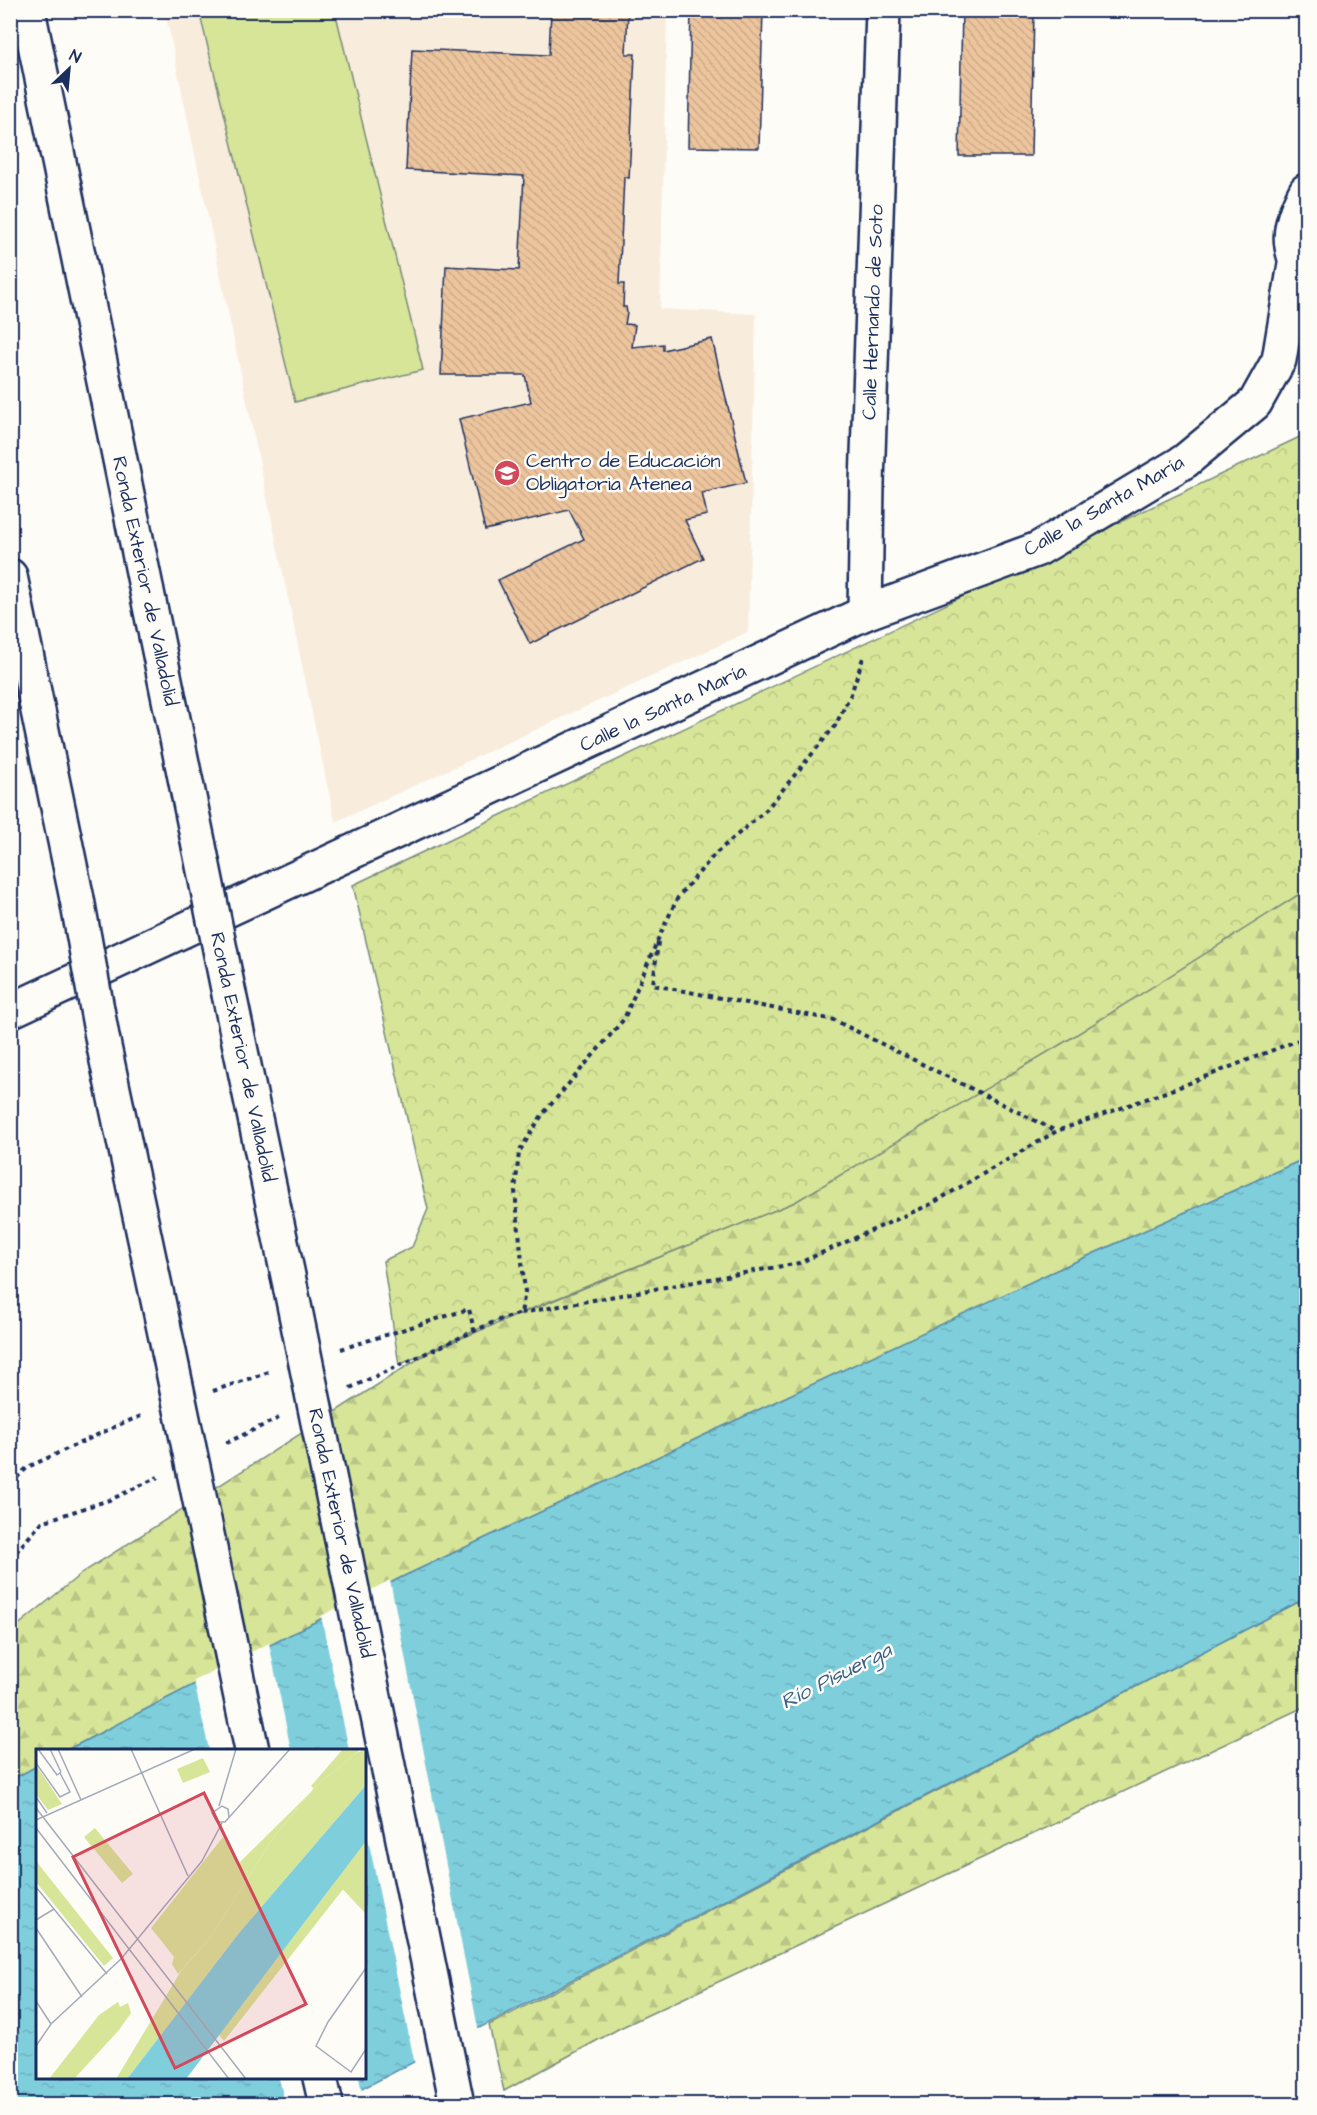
<svg xmlns="http://www.w3.org/2000/svg" width="1317" height="2115" viewBox="0 0 1317 2115" font-family="'Architects Daughter',sans-serif">
  <style>
    .built { fill: #f8ecdc }
    .forest { fill: url(#forest-firs); stroke: #798a7b; stroke-width: 1.5 }
    .park { fill: url(#park-crowns); stroke: #798a7b; stroke-width: 1.5 }
    .garden { fill: #d7e598; stroke: #798a7b; stroke-width: 1.5 }
    .water { fill: url(#water-ripples); stroke: #578eaa; stroke-width: 1.5 }
    .pier { fill: #fdfcf7 }
    .building { fill: url(#building-back-hatch); stroke: #1b2f5e; stroke-width: 1.5 }
    .lines { fill: none; stroke-linecap: round; stroke-linejoin: round }
    .minor-casing { stroke: #1b2f5e; stroke-width: 38 }
    .highway-casing { stroke: #1b2f5e; stroke-width: 38 }
    .path { stroke: #1b2f5e; stroke-width: 4; stroke-dasharray: 4.5 4.5; stroke-linecap: butt }
    .minor { stroke: #fdfcf7; stroke-width: 33 }
    .highway { stroke: #fdfcf7; stroke-width: 33 }
    .highway-bridge-casing { stroke: #1b2f5e; stroke-width: 38; stroke-linecap: butt }
    .highway-bridge { stroke: #fdfcf7; stroke-width: 33 }
    .labels { text-anchor: middle; dominant-baseline: central; stroke-width: 5; stroke-linejoin: round; paint-order: stroke }
    .street-label { font-size: 20px; fill: #1b2f5e; stroke: #fdfcf7 }
    .poi-label { font-size: 20px; fill: #1b2f5e; stroke: #fdfcf7; text-anchor: start }
    .water-label { font-size: 21px; font-style: italic; fill: #395f84; stroke: #fdfcf7 }
    .inset-road { fill: none; stroke: #a3aaba; stroke-width: 1.5 }
    .view { fill: #d1495b; fill-opacity: 0.15; stroke: #d1495b; stroke-width: 3 }
    .inset-edge { fill: none; stroke: #1b2f5e; stroke-width: 3 }
  </style>
  <defs>
    <pattern id="forest-firs" width="22" height="20" patternUnits="userSpaceOnUse" patternTransform="scale(1.5)"><rect width="22" height="20" fill="#d7e598"/><path d="M5 1l3.5 6h-7zM16 11l3.5 6h-7z" fill="#b8c585"/></pattern>
    <pattern id="park-crowns" width="20" height="18" patternUnits="userSpaceOnUse" patternTransform="scale(1.5)"><rect width="20" height="18" fill="#d7e598"/><path d="M2 6a3 3 0 1 1 6 0M12 15a3 3 0 1 1 6 0" fill="none" stroke="#b8c585"/></pattern>
    <pattern id="water-ripples" width="26" height="14" patternUnits="userSpaceOnUse" patternTransform="scale(1.5)"><rect width="26" height="14" fill="#7fcedc"/><path d="M2 4q2-2 4 0t4 0M15 11q2-2 4 0t4 0" fill="none" stroke="#6db1bf"/></pattern>
    <pattern id="building-back-hatch" width="6" height="6" patternUnits="userSpaceOnUse" patternTransform="scale(1.5)"><rect width="6" height="6" fill="#edc59d"/><path d="M-1 5l2 2M0 0l6 6M5-1l2 2" fill="none" stroke="#cbaa8a"/></pattern>
  </defs>
  <rect width="100%" height="100%" fill="#fdfcf7"/>
  <filter id="ink" filterUnits="userSpaceOnUse"><feTurbulence type="fractalNoise" baseFrequency=".0167" numOctaves="2"/><feDisplacementMap in="SourceGraphic" scale="12" xChannelSelector="R" yChannelSelector="G"/><feConvolveMatrix kernelMatrix="1 2 1 2 8 2 1 2 1" color-interpolation-filters="sRGB"/></filter>
  <g filter="url(#ink)">
    <!-- built -->
    <path class="built" d="M165,11H667L660,309L756,314L748,632L335,822Z"/>
    <!-- forest -->
    <g class="forest">
      <path d="M1306,842V1158L1048,1274L402,1577L67,1750H38L37,1766L11,1780V1631L82,1573L432,1350L795,1202Z"/>
      <path d="M1306,1598V1706L620,2028L504,2091L489,2025Z"/>
    </g>
    <!-- park -->
    <path class="park" d="M1304,435L1306,463V890L1068,1040L795,1202L521,1313L496,1321L399,1365L383,1261L412,1247L428,1209L353,885Z"/>
    <!-- garden -->
    <path class="garden" d="M199,11H335L423,370L295,402Z"/>
    <!-- water -->
    <path class="water" d="M1306,1158V1598L333,2104H11V1780L37,1766L38,2078H364V1750H67L402,1577L1048,1274Z"/>
    <!-- pier -->
    <g class="pier">
      <path d="M390,1580L479,2033L415,2065L365,1824L364,1750H349L321,1616Z"/>
      <path d="M269,1643L291,1750H209L194,1681Z"/>
      <path d="M279,2078H359L362,2092L339,2104H285Z"/>
    </g>
    <!-- building -->
    <g class="building">
      <path d="M551,10H628L626,54H635L629,178L624,177L619,284H624L623,307H626L627,313L625,324L635,325L632,347L663,344V350L712,339L746,483L702,493L707,515L685,520L703,558L530,644L498,580L584,539L569,510L485,530L459,419L531,402L525,375H441L446,266L519,270L524,176L406,170L412,49L549,55Z"/>
      <path d="M691,10H763L759,148L688,147Z"/>
      <path d="M962,10H1034L1031,156H959Z"/>
    </g>
    <g class="lines">
      <defs>
        <g id="minor">
          <path d="M1305,282C1286,246 1287,227 1306,191"/>
          <path d="M865,613L867,484L883,10"/>
          <path d="M10,1011L865,613L1038,549L1185,461L1255,403L1279,360L1295,264"/>
        </g>
        <g id="highway">
          <path d="M28,10L199,846"/>
          <path d="M10,576L77,899"/>
          <path d="M229,994L291,1290"/>
          <path d="M103,1042L169,1352"/>
          <path d="M320,2078L326,2104"/>
        </g>
      </defs>
      <!-- minor casing -->
      <use href="#minor" class="minor-casing"/>
      <!-- highway casing -->
      <use href="#highway" class="highway-casing"/>
      <!-- path -->
      <g class="path">
        <path d="M658,942L653,985L834,1020L1056,1131"/>
        <path d="M521,1313L799,1263L931,1204L1057,1131L1182,1086L1306,1037"/>
        <path d="M341,1349L469,1309L474,1330"/>
        <path d="M350,1388L496,1321L521,1313L525,1292L515,1191L519,1152L542,1115L624,1019L659,937L678,897L715,854L766,810L835,726L851,694L864,655"/>
        <path d="M213,1391L272,1371"/>
        <path d="M226,1443L279,1418"/>
        <path d="M10,1484L28,1467L123,1423L144,1415"/>
        <path d="M10,1559L42,1522L112,1499L158,1477"/>
      </g>
      <!-- minor -->
      <use href="#minor" class="minor"/>
      <!-- highway -->
      <use href="#highway" class="highway"/>
      <defs>
        <g id="highway-bridge">
          <path d="M199,846L229,994"/>
          <path d="M77,899L103,1042"/>
          <path d="M291,1290L457,2104"/>
          <path d="M169,1352L252,1750"/>
        </g>
      </defs>
      <!-- highway-bridge casing -->
      <use href="#highway-bridge" class="highway-bridge-casing"/>
      <!-- highway-bridge -->
      <use href="#highway-bridge" class="highway-bridge"/>
    </g>
  </g>
  <!-- icons -->
  <defs>
    <symbol id="school-disc" viewBox="-11 -11 22 22"><circle r="9.5" fill="#d1495b" stroke="#fdfcf7"/><path d="M0-5L7-2L0 1L-7-2ZM-4 1L0 2.5L4 1V4Q0 6-4 4Z" fill="#fff"/></symbol>
  </defs>
  <g fill-rule="evenodd">
    <use href="#school-disc" x="492" y="458" width="30" height="30"/>
  </g>
  <g class="labels">
    <!-- street labels -->
    <g class="street-label">
      <text transform="translate(873 312) rotate(-88)">Calle Hernando de Soto</text>
      <text transform="translate(1104 506) rotate(-30)">Calle la Santa María</text>
      <text transform="translate(145 581) rotate(78)">Ronda Exterior de Valladolid</text>
      <text transform="translate(663 708) rotate(-25)">Calle la Santa María</text>
      <text transform="translate(243 1057) rotate(78)">Ronda Exterior de Valladolid</text>
      <text transform="translate(341 1533) rotate(78)">Ronda Exterior de Valladolid</text>
    </g>
    <!-- poi labels -->
    <g class="poi-label">
      <text x="526" y="461">Centro de Educación<tspan x="526" dy="23">Obligatoria Atenea</tspan></text>
    </g>
    <!-- water labels -->
    <g class="water-label">
      <text transform="translate(836 1676) rotate(-27)">Río Pisuerga</text>
    </g>
  </g>
  <!-- overview -->
  <g transform="translate(36 1749)">
    <rect width="330" height="330" fill="#fdfcf7"/>
    <path d="M330,0V36L203,184L91,330H80L145,222L174,189L237,89L279,38L320,4ZM330,92V111L188,292L183,286Z" fill="#d7e598"/>
    <path d="M307,0H325L279,38L237,89L174,189L142,225L136,215L138,208L115,179L187,88L203,114L278,40L275,37ZM0,16L26,55L12,61L0,45ZM330,92V165L298,131ZM0,112L77,209L68,217L0,133ZM82,253L84,258L92,254L95,264L83,281L38,330H13L63,266Z" fill="#d7e598"/>
    <path d="M167,9L174,23L147,34L141,20ZM59,79L97,125L86,134L48,88Z" fill="#d7e598"/>
    <path d="M330,36V92L150,330H91L203,184Z" fill="#7fcedc"/>
    <path class="inset-road" d="M2,0L21,26L25,23M14,0L25,23M22,0L45,51M95,0L152,127M0,14L24,48L34,43L24,24M0,48L11,64M183,57L200,0M0,59L210,330M193,69L192,60L186,57L176,64L181,73H189L254,0M0,71L159,0M0,79L193,330M0,138L71,225M0,171L18,160M0,179L46,248M330,219L292,273L280,297L315,323L330,300M0,252L15,275M0,297L15,275L85,210L166,112L186,74"/>
    <path class="view" d="M168,44L270,255L139,319L37,108Z"/>
    <rect width="330" height="330" class="inset-edge"/>
  </g>
  <!-- margin -->
  <rect width="1317" height="2115" fill="none" stroke="#fdfcf7" stroke-width="36"/>
  <rect x="18" y="18" width="1281" height="2079" fill="none" stroke="#1b2f5e" stroke-width="2" filter="url(#ink)"/>
  <!-- north arrow -->
  <g transform="translate(69 69) rotate(26)" stroke="#fdfcf7" stroke-width="4.5" paint-order="stroke">
  <path d="M0-4.5L10 22L0 15L-10 22Z" fill="#1b2f5e"/>
  <text y="-9" font-size="16" font-weight="bold" text-anchor="middle" fill="#1b2f5e">N</text>
  </g>
</svg>
